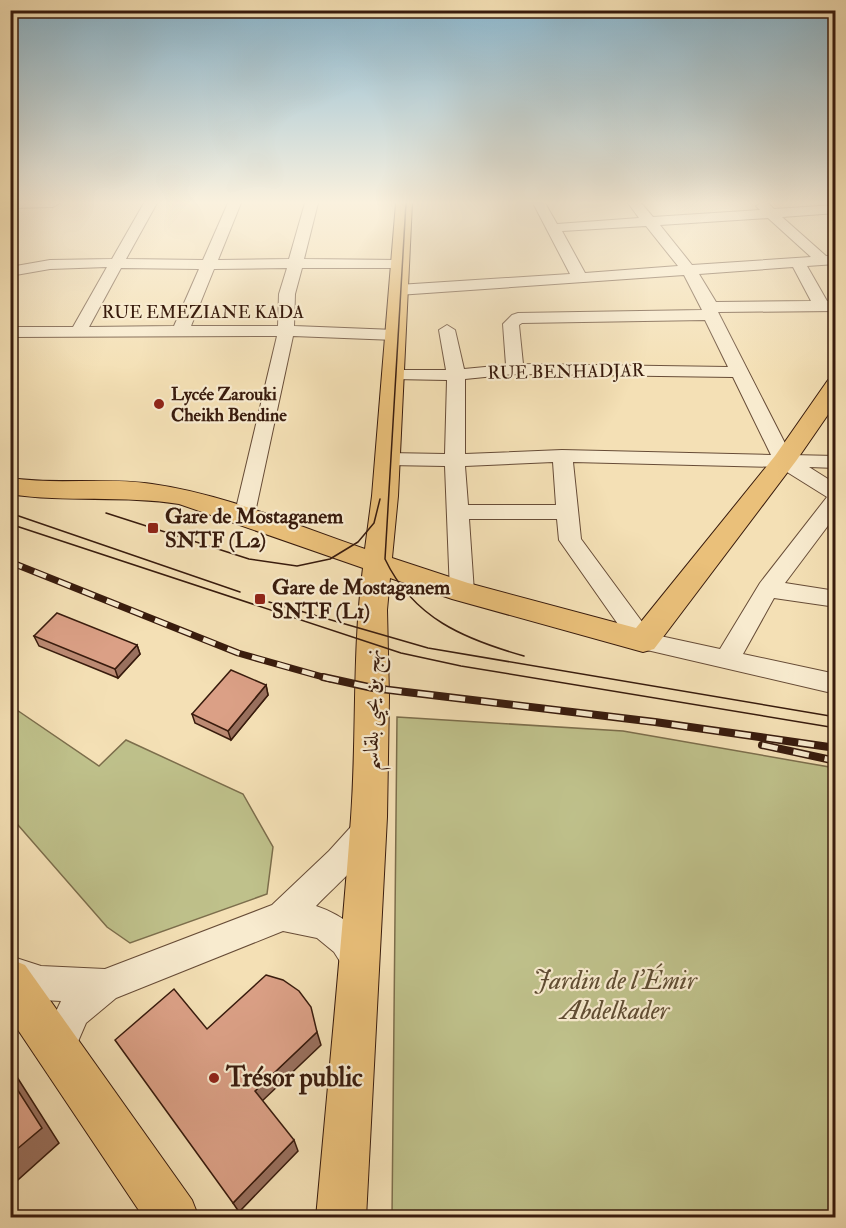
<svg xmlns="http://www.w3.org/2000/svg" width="846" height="1228" viewBox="0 0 846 1228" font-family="'IM FELL Double Pica',Amiri,serif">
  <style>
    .green { fill: #bfc18b; stroke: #7c6e4c; stroke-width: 1.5 }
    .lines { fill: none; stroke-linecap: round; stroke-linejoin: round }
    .minor-casing { stroke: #674c37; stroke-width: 2 }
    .major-casing { stroke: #381b0d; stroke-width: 2 }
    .minor { fill: #f8ebcf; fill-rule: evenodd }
    .major { fill: #eac07a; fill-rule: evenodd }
    .tram { stroke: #381b0d; stroke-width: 1.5 }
    .rail-far1-casing { stroke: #381b0d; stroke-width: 7 }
    .rail-casing { stroke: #381b0d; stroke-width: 8 }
    .rail-far1 { stroke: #f8ebcf; stroke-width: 4.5; stroke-dasharray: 13; stroke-linecap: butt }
    .rail { stroke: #f8ebcf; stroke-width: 5; stroke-dasharray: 16; stroke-linecap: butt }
    .wall { fill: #bc8a73; stroke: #381b0d; stroke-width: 1.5 }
    .shaded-wall { fill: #99705e; stroke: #381b0d; stroke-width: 1.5 }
    .building { fill: #dba086; stroke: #381b0d; stroke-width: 1.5 }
    .poi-dot { fill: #8f2418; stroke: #f8ebcf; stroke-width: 2 }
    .labels { text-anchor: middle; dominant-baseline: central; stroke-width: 4.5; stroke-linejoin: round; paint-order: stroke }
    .far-street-label { font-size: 18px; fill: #381b0d; stroke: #f8ebcf }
    .far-poi-label { font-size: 18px; font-weight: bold; fill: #381b0d; stroke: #f8ebcf; text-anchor: start }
    .poi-label { font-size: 21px; font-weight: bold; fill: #381b0d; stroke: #f8ebcf; text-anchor: start }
    .street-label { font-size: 21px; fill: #381b0d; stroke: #f8ebcf }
    .near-park-label { font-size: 26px; font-style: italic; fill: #604d33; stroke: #f8ebcf }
    .near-poi-label { font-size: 26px; font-weight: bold; fill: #381b0d; stroke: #f8ebcf; text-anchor: start }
  </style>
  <rect width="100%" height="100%" fill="#f4e0b5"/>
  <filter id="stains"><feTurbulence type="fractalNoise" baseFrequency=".00333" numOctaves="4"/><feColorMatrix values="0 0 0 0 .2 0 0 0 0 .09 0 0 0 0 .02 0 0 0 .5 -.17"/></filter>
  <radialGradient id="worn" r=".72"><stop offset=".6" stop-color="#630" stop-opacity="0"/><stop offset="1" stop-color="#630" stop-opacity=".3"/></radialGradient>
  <!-- green -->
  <g class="green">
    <path d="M11,706L99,766L126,740L243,794L273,847L267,894L130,943L107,927L11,817Z"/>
    <path d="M397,717L623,731L835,768V1217H392Z"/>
  </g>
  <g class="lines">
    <defs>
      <g id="minor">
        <path d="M10,203H60L53,207L10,208Z"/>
        <path d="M144,203H157L126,259L203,260L228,203H241L218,260L289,259L305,203H318L304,259L400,260L407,264L400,268H302L295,294L294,326L395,330L403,335L395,340L293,336L253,522H237L234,517L277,336L10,337V327H73L107,267L50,269L10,276V267L50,260L112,259ZM121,268L199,269L174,326L89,327ZM287,268L279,294L278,326H191L214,269Z"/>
        <path d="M533,203H545L557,224L639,218L628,203H641L653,217L760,210L756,206L761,203H768L774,209L836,205V213L782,217L826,256H836V264L807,266L827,301H836V311L718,312L791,455L836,456V468L809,467L836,484V515L785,583L836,591V607L774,598L743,654L836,674V694L634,647L559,540L557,519H469L474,592L470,598L462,600L454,598L450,592L445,466L388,465L381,463L378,459L381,455L388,453L445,454L447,380L393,379L387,378L384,374L387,370H446L439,330L447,325L455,330L464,369L506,365L503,324L512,315L518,313L702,310L684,275L398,295L390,290L398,285L570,274ZM768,218L811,257L692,265L660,225ZM646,226L678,266L585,273L562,231ZM793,267L811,301L716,302L699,274ZM705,320L728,367L523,364L519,325L522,323ZM515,374L733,377L771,455L562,450L465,454V379ZM553,462L556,505H468L465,466ZM573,462L779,467L827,497L760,583L720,649L651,634L581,539Z"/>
        <path d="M368,815L378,819L383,828C369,858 339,882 316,906C346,916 364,933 377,962L372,974L360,979L348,974L334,952L317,938L283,931L116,998L86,1023L70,1060L57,1065L44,1060L39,1047L61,1001L41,1000L10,990V956L41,966L105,969L272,905L329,851L358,819Z"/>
      </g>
      <g id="major">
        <path d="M396,203H412L398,496L392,558L468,583L636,628L775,456L828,380L836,378V403L796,461L654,649L643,652L452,599L390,578L387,610L389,697L387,817L366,1218H316C328,1084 341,951 351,818C357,735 352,651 363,568L179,504C123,495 66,503 10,494V478C57,485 105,477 152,484C224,494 295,525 365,549L372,496Z"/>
        <path d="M10,959L25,965L192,1200L199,1218H144L10,1018Z"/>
      </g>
    </defs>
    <!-- minor casing -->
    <use href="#minor" class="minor-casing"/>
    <!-- major casing -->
    <use href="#major" class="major-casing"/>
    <!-- minor -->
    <use href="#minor" class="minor"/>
    <!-- major -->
    <use href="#major" class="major"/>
    <!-- tram -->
    <g class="tram">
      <path d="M406,203L385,559C413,618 464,639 524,656"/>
      <path d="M10,513L240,592"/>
      <path d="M106,513L249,559L297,566L330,559L358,542L374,523L380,499"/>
      <path d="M10,524L401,653L461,666L836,728"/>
      <path d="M269,602L428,648L836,717"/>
    </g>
    <defs>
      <path id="rail-far1" d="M10,562L238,653L330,679"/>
      <g id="rail">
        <path d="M323,677L373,688L655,722L836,748"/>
        <path d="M762,745L836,761"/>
      </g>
    </defs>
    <!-- rail-far1 casing -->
    <use href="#rail-far1" class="rail-far1-casing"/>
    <!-- rail casing -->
    <use href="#rail" class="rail-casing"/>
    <!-- rail-far1 -->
    <use href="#rail-far1" class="rail-far1"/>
    <!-- rail -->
    <use href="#rail" class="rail"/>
  </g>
  <!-- wall -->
  <g class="wall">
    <path d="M34,636L137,645L140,654L118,678L39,646Z"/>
    <path d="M266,685L268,695L231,740L195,723L192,714Z"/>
  </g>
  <!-- shaded-wall -->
  <g class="shaded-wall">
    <path d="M137,645L140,654L118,678L115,669Z"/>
    <path d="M266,685L268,695L231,740L228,731Z"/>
    <path d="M317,1032L321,1045L260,1103L255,1091Z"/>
    <path d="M10,1066L59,1143L10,1187Z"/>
    <path d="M294,1140L298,1151L239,1212L233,1203Z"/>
  </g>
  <!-- building -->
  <g class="building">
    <path d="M57,613L137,645L115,669L34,636Z"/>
    <path d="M231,670L266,685L228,731L192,714Z"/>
    <path d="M266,975L283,980L299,991L311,1007L317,1032L255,1091L294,1140L233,1203L115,1040L174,989L207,1029Z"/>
    <path d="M10,1078L42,1128L10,1155Z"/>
  </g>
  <!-- sky -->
  <linearGradient id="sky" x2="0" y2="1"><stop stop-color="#89b8d2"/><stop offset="0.54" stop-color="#faf1de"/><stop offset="1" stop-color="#faf1de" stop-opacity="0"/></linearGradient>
  <rect width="846" height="375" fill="url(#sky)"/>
  <!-- markers -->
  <g class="poi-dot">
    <circle cx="159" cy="404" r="6"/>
    <rect x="147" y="522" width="12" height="12" rx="3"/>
    <rect x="254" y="593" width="12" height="12" rx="3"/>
    <circle cx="214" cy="1078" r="6"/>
  </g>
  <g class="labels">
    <!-- far-street labels -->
    <g class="far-street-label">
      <text x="203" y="312">RUE EMEZIANE KADA</text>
      <text transform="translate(566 372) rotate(-1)">RUE BENHADJAR</text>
    </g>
    <!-- far-poi labels -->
    <g class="far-poi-label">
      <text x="171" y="394">Lycée Zarouki<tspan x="171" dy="21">Cheikh Bendine</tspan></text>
    </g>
    <!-- poi labels -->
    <g class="poi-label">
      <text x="165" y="516">Gare de Mostaganem<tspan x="165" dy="24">SNTF (L2)</tspan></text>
      <text x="272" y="587">Gare de Mostaganem<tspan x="272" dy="24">SNTF (L1)</tspan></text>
    </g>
    <!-- street labels -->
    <g class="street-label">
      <text transform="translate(372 710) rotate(-89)">نهج بن يحيى بلقاسم</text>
    </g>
    <!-- near-park labels -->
    <g class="near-park-label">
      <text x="615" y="981">Jardin de l'Émir<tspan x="615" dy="30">Abdelkader</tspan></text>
    </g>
    <!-- near-poi labels -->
    <g class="near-poi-label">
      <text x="226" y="1078">Trésor public</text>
    </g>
  </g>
  <!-- margin -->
  <rect width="846" height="1228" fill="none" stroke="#f4e0b5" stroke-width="36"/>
  <rect x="12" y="12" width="822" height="1204" fill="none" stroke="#381b0d" stroke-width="3"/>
  <rect x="18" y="18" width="810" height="1192" fill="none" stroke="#381b0d" stroke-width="1.5"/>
  <rect width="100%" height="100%" filter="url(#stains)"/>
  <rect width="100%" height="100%" fill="url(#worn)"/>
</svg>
